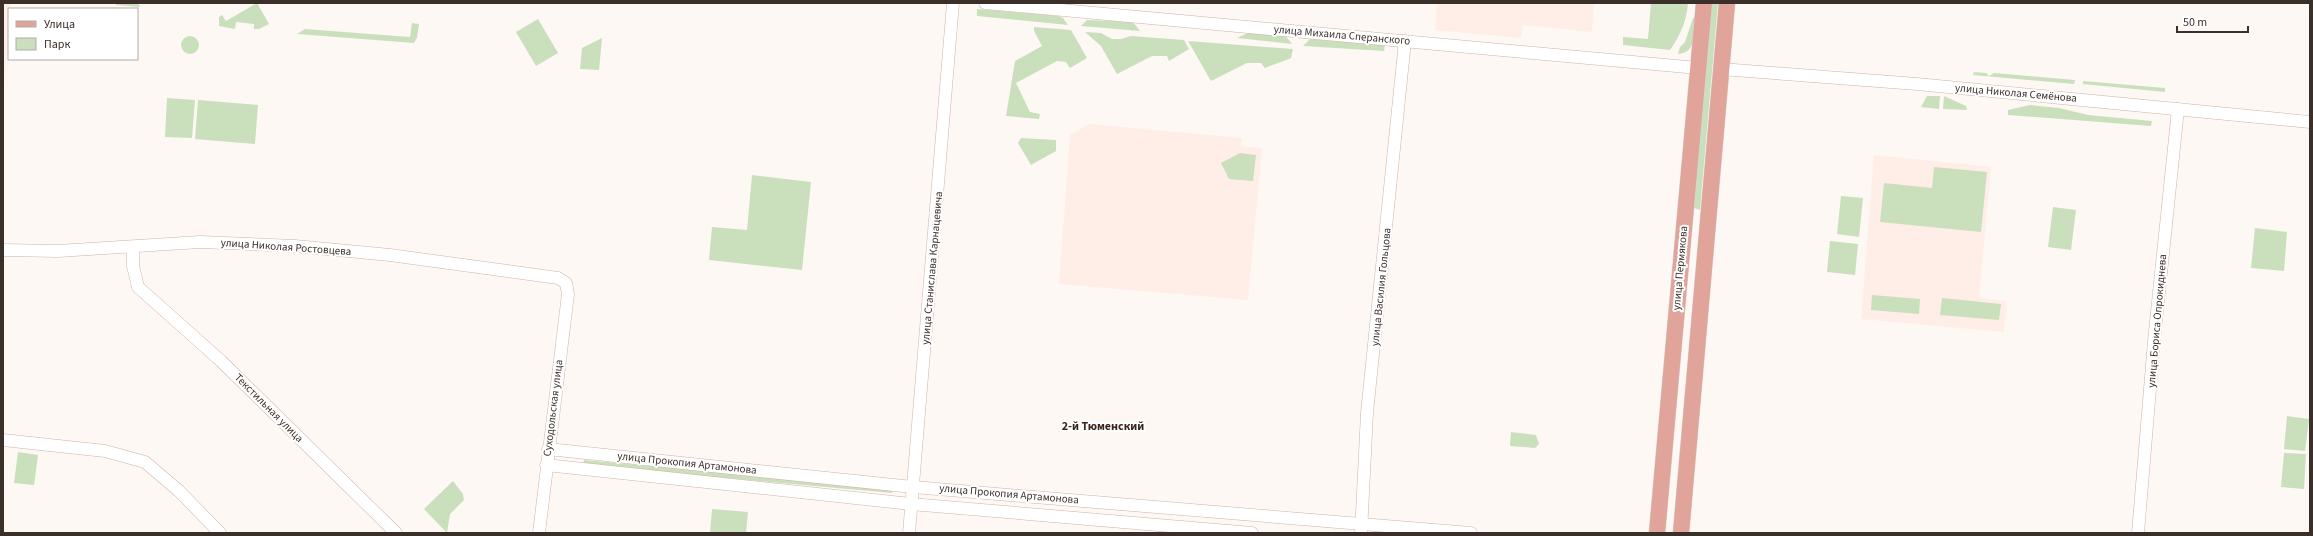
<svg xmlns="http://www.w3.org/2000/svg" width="2313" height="536" viewBox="0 0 2313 536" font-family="'Source Sans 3',sans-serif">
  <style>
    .built { fill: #feeee7 }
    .green { fill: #cadfbc }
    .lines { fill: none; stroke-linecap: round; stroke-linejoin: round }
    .minor-casing { stroke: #d0b3a6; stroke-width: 13 }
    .major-casing { stroke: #d8d5d4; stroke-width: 17 }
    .minor { stroke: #fff; stroke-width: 12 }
    .major { stroke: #e0a49b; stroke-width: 16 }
    .labels { text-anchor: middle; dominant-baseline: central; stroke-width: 4; stroke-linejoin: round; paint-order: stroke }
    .street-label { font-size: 11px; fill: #3b2f2a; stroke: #fff }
    .neighbourhood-label { font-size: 12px; font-weight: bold; fill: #3c261c; stroke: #fff }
  </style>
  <rect width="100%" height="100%" fill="#fef8f5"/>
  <!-- built -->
  <g class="built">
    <path d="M3,3H11L3,96Z"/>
    <path d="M1437,3H1594L1592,32L1523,25L1521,38L1435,30Z"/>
    <path d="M1089,124L1242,138L1241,146L1262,148L1248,300L1059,284L1070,135Z"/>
    <path d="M1874,155L1991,167L1979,298L2007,301L2004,332L1861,319Z"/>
  </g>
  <!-- green -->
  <g class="green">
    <path d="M116,3H138L140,7L116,5Z"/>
    <path d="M257,3L269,24L259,29H254V24L236,22L235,29L219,26V17L222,15L226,21Z"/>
    <path d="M1651,3H1688C1687,20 1680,36 1670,50L1623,45V37L1648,39Z"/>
    <path d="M1712,3H1718L1700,210L1694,208Z"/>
    <path d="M977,9L1058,16L1063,18L1068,25L977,16Z"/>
    <path d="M1693,18H1695C1694,32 1697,53 1678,54L1680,47L1685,42Z"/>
    <path d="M538,19L558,53L536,66L516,32Z"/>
    <path d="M1087,20L1133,22L1140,31L1081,26Z"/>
    <path d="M412,23L419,24L417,38L414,43L297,34L305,29L410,37Z"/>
    <path d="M1034,27L1071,30L1087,58L1070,68L1066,62L1057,61L1016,83L1030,112L1040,114L1039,119L1006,116L1015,61L1042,46L1034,31Z"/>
    <path d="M1085,32L1101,33L1112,39H1121L1131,36L1184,40L1189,49L1169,61L1167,56H1152L1117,74L1101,46Z"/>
    <path d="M1248,33L1285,35L1292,44L1237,38Z"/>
    <circle cx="190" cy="45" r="9"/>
    <path d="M602,38L599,70L580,69L582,48Z"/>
    <path d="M1310,39L1385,45L1384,51L1303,46Z"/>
    <path d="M1188,41L1293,49L1291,58C1282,62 1274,64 1265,68L1261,63H1247L1211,81Z"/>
    <path d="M1974,72L1986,73L1989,76L1994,73L2075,80L2074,84L1973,75Z"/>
    <path d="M2083,81L2165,88V92L2083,84Z"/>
    <path d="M1927,96H1940L1939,109L1921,107Z"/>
    <path d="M1944,96L1966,106L1967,110L1943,109Z"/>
    <path d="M167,98L195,100L192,138L165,137Z"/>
    <path d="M198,100L258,105L255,144L195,139Z"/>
    <path d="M2030,105L2059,108L2088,115L2152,121L2151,126L2008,115V110Z"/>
    <path d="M1021,138L1056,140V151L1031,165L1018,143Z"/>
    <path d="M1240,153L1256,155L1253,181L1229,179L1221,163Z"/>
    <path d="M1934,167L1987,172L1981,232L1880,222L1884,183L1932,188Z"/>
    <path d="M752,175L811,182L802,270L709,260L712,227L747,230Z"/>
    <path d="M1841,196L1863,198L1859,237L1837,234Z"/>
    <path d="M2053,207L2076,210L2071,250L2048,247Z"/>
    <path d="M2255,228L2287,232L2284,271L2251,268Z"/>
    <path d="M1830,241L1858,244L1855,275L1827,272Z"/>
    <path d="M1872,295L1920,299L1919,314L1871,310Z"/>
    <path d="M1942,298L2001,304L1999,320L1940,315Z"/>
    <path d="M2287,416L2309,419L2305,451L2284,449Z"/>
    <path d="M1511,432L1536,435L1539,444L1535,448L1510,446Z"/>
    <path d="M18,452L38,455L34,485L14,483Z"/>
    <path d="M2284,453L2306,454L2304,489L2281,487Z"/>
    <path d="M584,460L892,488V493L583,465Z"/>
    <path d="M453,481L463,494L464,500L450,514L447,533L424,509Z"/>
    <path d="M712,509L748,512L746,533H710Z"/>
  </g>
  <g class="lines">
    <defs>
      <g id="minor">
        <path d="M985,3L1698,68"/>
        <path d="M1721,69L1917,84L2310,122"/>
        <path d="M133,247V266L138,287L221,361L396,533"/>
        <path d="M3,250L58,251L200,242L295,246L390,255L558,278L566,283L568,294L539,533"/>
        <path d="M3,440L105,451L145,462L179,491L220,533"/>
        <path d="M548,449L913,487L1471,533"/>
        <path d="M546,465L911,504L1252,533"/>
        <path d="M909,533L953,3"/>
        <path d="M1361,533L1367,413L1405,41"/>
        <path d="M2138,533L2154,341L2178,109"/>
      </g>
      <g id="major">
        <path d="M1657,533L1704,3"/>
        <path d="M1681,533L1727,3"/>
      </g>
    </defs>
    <!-- minor casing -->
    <use href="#minor" class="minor-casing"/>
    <!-- major casing -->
    <use href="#major" class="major-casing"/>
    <!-- minor -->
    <use href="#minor" class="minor"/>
    <!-- major -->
    <use href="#major" class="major"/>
  </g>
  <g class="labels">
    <!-- street labels -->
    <g class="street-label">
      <text transform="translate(1342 35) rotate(5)">улица Михаила Сперанского</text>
      <text transform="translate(2016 93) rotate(5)">улица Николая Семёнова</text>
      <text transform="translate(286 247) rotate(4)">улица Николая Ростовцева</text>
      <text transform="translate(932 268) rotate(-85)">улица Станислава Карнацевича</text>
      <text transform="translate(1680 268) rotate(-85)">улица Пермякова</text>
      <text transform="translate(1381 287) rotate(-84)">улица Василия Гольцова</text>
      <text transform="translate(2157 321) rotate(-85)">улица Бориса Опрокиднева</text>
      <text transform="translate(269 408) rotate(45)">Текстильная улица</text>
      <text transform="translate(553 408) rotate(-83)">Суходольская улица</text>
      <text transform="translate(687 463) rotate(6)">улица Прокопия Артамонова</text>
      <text transform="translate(1009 494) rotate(5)">улица Прокопия Артамонова</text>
    </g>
    <!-- neighbourhood labels -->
    <g class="neighbourhood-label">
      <text x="1103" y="426">2-й Тюменский</text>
    </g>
  </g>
  <!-- border -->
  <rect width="2313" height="536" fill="none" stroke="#3b2f2a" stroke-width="8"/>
  <!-- legend -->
  <rect x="8" y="8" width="130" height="52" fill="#ffffff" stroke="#b1acaa"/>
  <rect x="16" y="21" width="20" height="6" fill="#e0a49b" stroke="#b1acaa"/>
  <text x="44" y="28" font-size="12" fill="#3b2f2a">Улица</text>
  <rect x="16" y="38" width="20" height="12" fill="#cadfbc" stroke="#b1acaa"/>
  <text x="44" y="48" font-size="12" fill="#3b2f2a">Парк</text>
  <!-- scale -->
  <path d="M2177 26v6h71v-6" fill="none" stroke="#3b2f2a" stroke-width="2"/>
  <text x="2183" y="26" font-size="12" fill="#3b2f2a" stroke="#ffffff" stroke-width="3" paint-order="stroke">50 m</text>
</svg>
